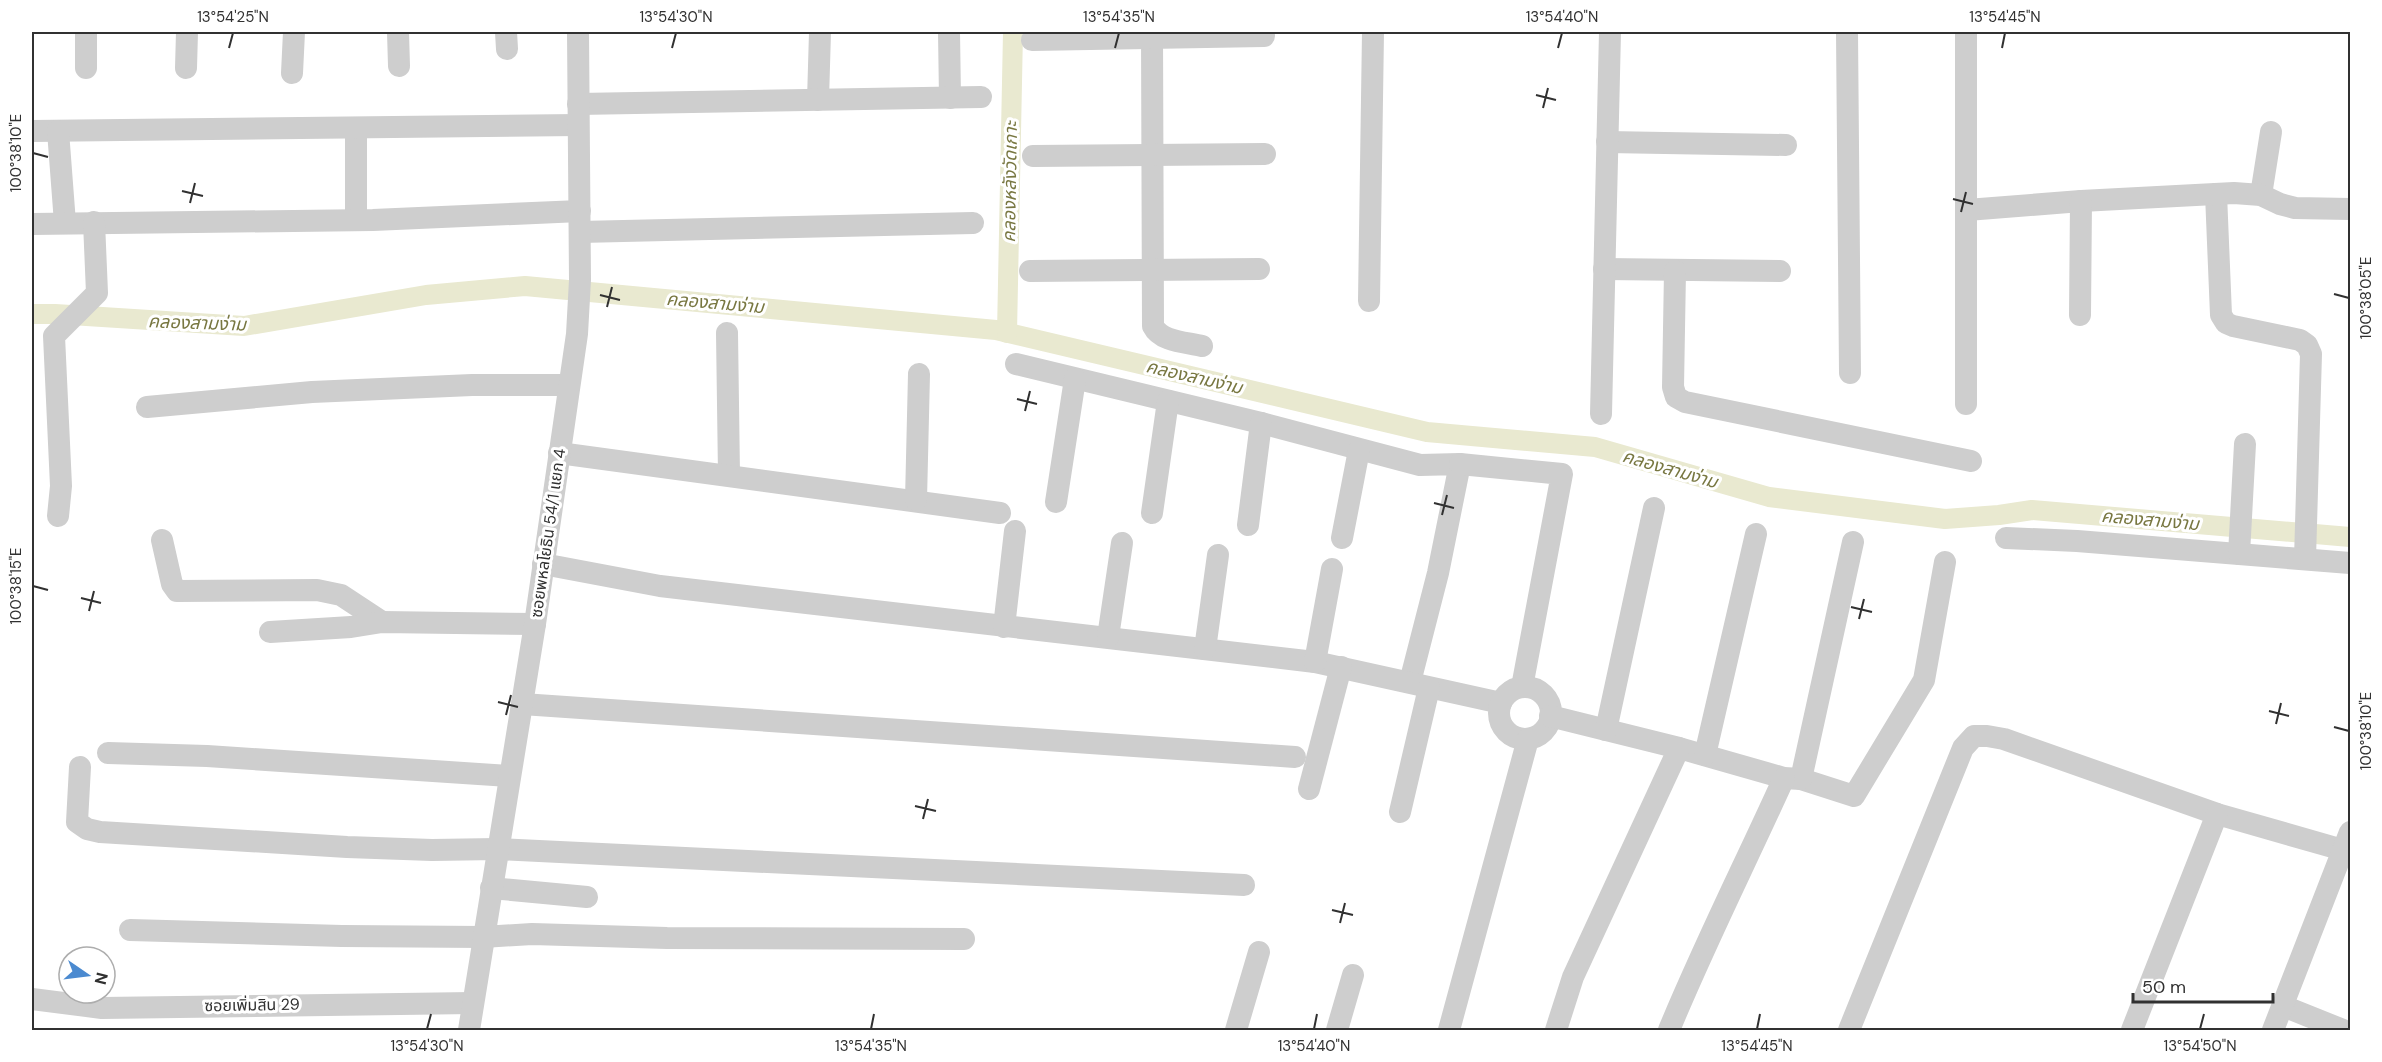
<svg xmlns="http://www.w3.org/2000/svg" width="2382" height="1062" viewBox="0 0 2382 1062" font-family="'DM Sans','Noto Sans Thai',sans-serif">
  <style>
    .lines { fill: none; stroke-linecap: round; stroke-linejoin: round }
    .canal { stroke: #e9e9d0; stroke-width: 20 }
    .minor { stroke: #cecece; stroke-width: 22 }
    .ticks { fill: none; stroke: #313131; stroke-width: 2 }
    .labels { text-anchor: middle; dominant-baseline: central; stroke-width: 6; stroke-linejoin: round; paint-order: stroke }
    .street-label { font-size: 16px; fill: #313131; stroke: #fff }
    .water-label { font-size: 18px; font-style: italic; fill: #787741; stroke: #fff }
    .neatline { fill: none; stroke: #313131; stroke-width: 2 }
    .ticks-label { font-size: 15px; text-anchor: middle; fill: #313131 }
  </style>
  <rect width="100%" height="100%" fill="#fff"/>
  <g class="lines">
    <!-- canal -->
    <g class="canal">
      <path d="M32,314H55L244,326L426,295L525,286L996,330L1427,432L1595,447L1769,497L1945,519L1999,515L2032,510L2350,537"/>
      <path d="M1007,333L1013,32"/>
    </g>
    <!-- minor -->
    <g class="minor">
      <path d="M398,32L399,66"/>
      <path d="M506,32L507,49"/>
      <path d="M949,32L950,98"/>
      <path d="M1152,32L1153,326C1161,342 1186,342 1202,346"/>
      <path d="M1847,32L1850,373"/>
      <path d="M1032,40L1264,36"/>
      <path d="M86,68V32"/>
      <path d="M186,68L187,32"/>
      <path d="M292,73L294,32"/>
      <path d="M818,100L820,32"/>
      <path d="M578,104L981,97"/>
      <path d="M356,128V220"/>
      <path d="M32,131L578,125"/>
      <path d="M58,131L65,223"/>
      <path d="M1607,142L1786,145"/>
      <path d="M1033,156L1265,154"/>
      <path d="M2216,194L2221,315L2226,323L2233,326L2300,340L2307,345L2311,354L2305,559"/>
      <path d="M2261,195L2271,132"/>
      <path d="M1967,210L2081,201L2234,193L2261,195L2280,204L2295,208L2350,209"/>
      <path d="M32,224L373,220L580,211"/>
      <path d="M580,232L973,223"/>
      <path d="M1604,269L1780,271"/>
      <path d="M1030,271L1259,269"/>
      <path d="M1675,271L1673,387L1676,397L1685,402L1971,461"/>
      <path d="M1369,301L1373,32"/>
      <path d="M2080,315L2081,201"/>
      <path d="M727,333L729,475"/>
      <path d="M1016,364L1261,423L1420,465L1460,464L1438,573L1410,682"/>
      <path d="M1966,404V32"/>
      <path d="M147,407L312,392L472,385H568"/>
      <path d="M1601,414L1610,32"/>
      <path d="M559,453L1000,513"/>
      <path d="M1460,464L1562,474L1522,687"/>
      <path d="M916,500L919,374"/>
      <path d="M1056,502L1075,379"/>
      <path d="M1152,513L1168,401"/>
      <path d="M58,516L61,486L54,336L97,293L94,222"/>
      <path d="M1248,525L1261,423"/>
      <path d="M1342,538L1359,450"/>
      <path d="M2006,538L2077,541L2350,563"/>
      <path d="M162,540L172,584L177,591L317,590L341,595L382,622"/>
      <path d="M2239,554L2245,444"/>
      <path d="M543,564L660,586L1315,662L1501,703"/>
      <path d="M1004,627L1015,531"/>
      <path d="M270,632L351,627L382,622L535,624"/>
      <path d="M1108,637L1122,543"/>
      <path d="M1205,649L1218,555"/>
      <path d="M1315,662L1332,569"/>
      <circle cx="1525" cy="713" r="26"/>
      <path d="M522,704L1295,757"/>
      <path d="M1550,716L1679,748L1784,778L1801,779L1854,796L1924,680L1945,562"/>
      <path d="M1606,730L1654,508"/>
      <path d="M108,753L207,756L509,776"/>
      <path d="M1705,755L1756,534"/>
      <path d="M80,767L77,822L87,829L100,832L347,847L432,850L497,849L1244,885"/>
      <path d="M1801,779L1853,542"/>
      <path d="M1309,789L1341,667"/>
      <path d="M1400,812L1429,688"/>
      <path d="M491,888L587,897"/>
      <path d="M130,930L342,936L483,937L532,934L667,938L964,939"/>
      <path d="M32,999L102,1008L473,1003"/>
      <path d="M2283,1006L2343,1030"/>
      <path d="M469,1030L535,624L577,334L580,280L578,32"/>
      <path d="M1236,1030L1259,952"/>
      <path d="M1337,1030L1353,975"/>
      <path d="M1449,1030L1528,739"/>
      <path d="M1556,1030L1573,977L1679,748"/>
      <path d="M1669,1030C1704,945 1746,862 1784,778"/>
      <path d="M1849,1030L1963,748L1974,736H1987L2004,739L2217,814L2343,850"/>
      <path d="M2132,1030L2217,814"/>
      <path d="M2273,1030L2350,832"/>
    </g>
  </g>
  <!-- ticks -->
  <path class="ticks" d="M229,48L233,33M672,48L676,33M1115,48L1119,33M1558,48L1562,33M2002,48L2005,33M1536,95L1556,100M1543,108L1548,88M33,153L48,157M182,191L203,196M1953,199L1973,204M190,203L195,183M1961,212L1966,192M2334,294L2349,298M600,295L620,300M607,307L612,287M1017,399L1037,404M1025,411L1030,391M1434,503L1454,508M1442,515L1447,495M33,586L48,590M81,598L101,603M1851,607L1872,612M89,611L94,591M1859,619L1864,599M498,702L518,707M2269,711L2289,716M506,715L511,695M2276,724L2281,703M2334,727L2349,731M915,806L936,811M923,819L928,799M1332,910L1353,915M1340,923L1345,903M427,1029L431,1014M871,1029L874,1014M1314,1029L1317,1014M1757,1029L1760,1014M2200,1029L2204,1014"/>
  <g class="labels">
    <!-- street labels -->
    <g class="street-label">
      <text transform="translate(548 533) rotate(-82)">ซอยพหลโยธิน 54/1 แยก 4</text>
      <text transform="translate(252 1005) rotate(-1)">ซอยเพิ่มสิน 29</text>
    </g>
    <!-- water labels -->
    <g class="water-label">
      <text transform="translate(1010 182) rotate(-89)">คลองหลังวัดเกาะ</text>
      <text transform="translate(715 303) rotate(5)">คลองสามง่าม</text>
      <text transform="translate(197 323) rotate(2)">คลองสามง่าม</text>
      <text transform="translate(1194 377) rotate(13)">คลองสามง่าม</text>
      <text transform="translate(1670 469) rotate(16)">คลองสามง่าม</text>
      <text transform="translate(2150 520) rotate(5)">คลองสามง่าม</text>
    </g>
  </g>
  <!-- border -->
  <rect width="2382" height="1062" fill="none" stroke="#ffffff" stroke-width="66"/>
  <!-- north arrow -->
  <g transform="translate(87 975) rotate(104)"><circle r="28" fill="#ffffff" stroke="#adadad" stroke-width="1.5"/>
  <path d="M0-4.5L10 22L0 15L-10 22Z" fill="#4b8ad0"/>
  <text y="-9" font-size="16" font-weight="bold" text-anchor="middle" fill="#313131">N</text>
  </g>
  <!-- scale -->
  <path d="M2133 993v9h140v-9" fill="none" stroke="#313131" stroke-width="3"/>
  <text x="2142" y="993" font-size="18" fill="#313131" stroke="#ffffff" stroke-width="4.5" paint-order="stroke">50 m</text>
  <rect x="33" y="33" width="2316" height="996" class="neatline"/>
  <g class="ticks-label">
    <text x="233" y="22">13°54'25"N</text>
    <text x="676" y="22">13°54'30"N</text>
    <text x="1119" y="22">13°54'35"N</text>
    <text x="1562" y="22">13°54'40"N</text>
    <text x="2005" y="22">13°54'45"N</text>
    <text transform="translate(16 153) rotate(-90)" y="5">100°38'10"E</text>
    <text transform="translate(2366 298) rotate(-90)" y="5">100°38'05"E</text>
    <text transform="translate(16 586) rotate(-90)" y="5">100°38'15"E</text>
    <text transform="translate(2366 731) rotate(-90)" y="5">100°38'10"E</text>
    <text x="427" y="1051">13°54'30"N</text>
    <text x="871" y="1051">13°54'35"N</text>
    <text x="1314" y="1051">13°54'40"N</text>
    <text x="1757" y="1051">13°54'45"N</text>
    <text x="2200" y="1051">13°54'50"N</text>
  </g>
</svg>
